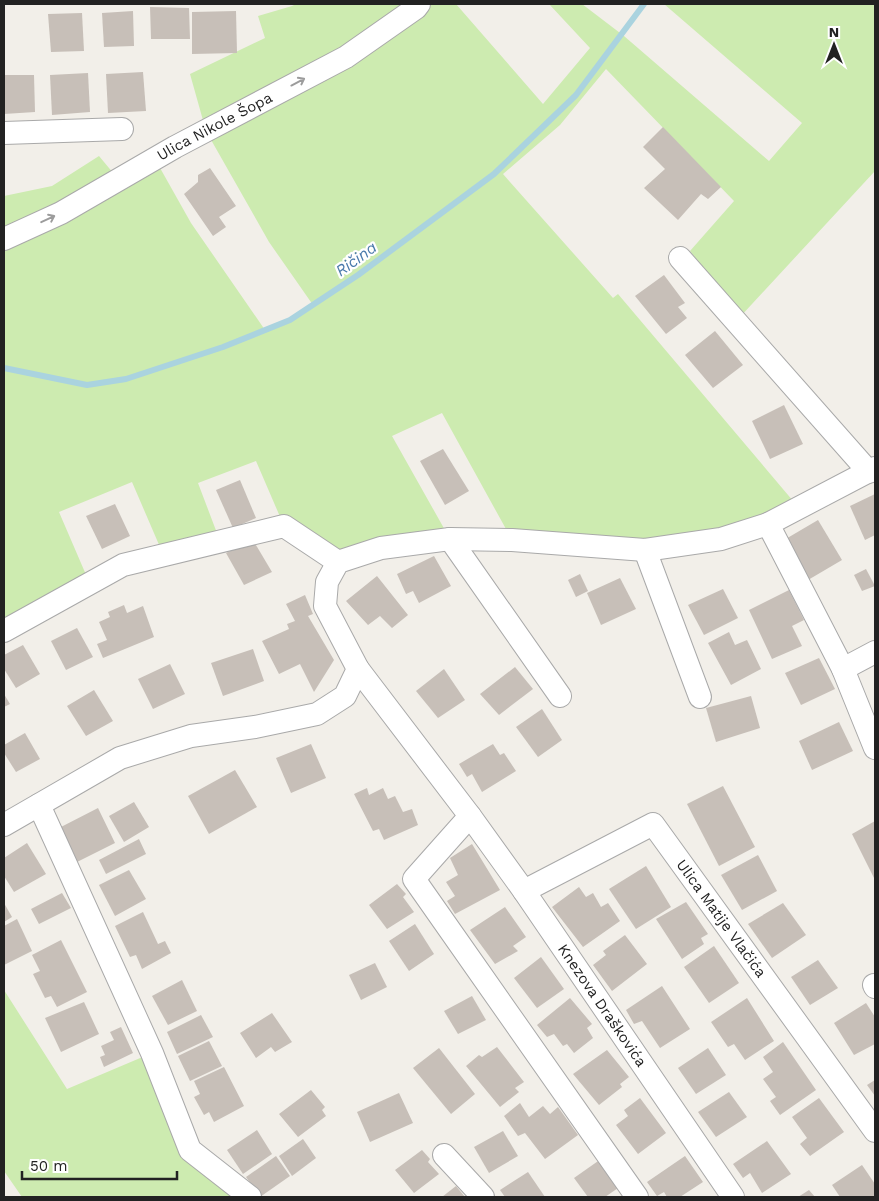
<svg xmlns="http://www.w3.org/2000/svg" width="879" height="1201" viewBox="0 0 879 1201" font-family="'Work Sans',sans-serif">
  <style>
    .grass { fill: #cdebb0 }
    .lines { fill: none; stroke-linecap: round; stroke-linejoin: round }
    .stream { stroke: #aad3df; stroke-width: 6 }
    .building { fill: #c7bfb8 }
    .street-casing { stroke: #a9a9a9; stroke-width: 24 }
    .street { stroke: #fff; stroke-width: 22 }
    .oneway { stroke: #9c9c9c }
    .labels { text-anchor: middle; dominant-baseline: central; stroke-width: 4.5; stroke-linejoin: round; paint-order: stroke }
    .street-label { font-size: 15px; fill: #222; stroke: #fff }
    .water-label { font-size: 16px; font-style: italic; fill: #4a7aab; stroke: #fff }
  </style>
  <rect width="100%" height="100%" fill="#f2efe9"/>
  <!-- grass -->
  <g class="grass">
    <path d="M296,4H456L543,104L590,48L549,4H582L624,36L769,161L802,123L664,4H875V171L740,317L690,251L734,201L606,69L560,125L503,174L613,298L618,294L799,508L721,539L512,540L442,413L392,436L450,539L338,562L284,526L256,461L198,483L220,541L163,554L132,482L59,512L90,584L4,631V196L52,186L99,156L119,180L155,159L191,223L265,330L290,320L313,305L269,242L206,131L190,74L265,38L258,16L292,6Z"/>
    <path d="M4,990L67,1089L152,1053L190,1150L250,1197H22L4,1171Z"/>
  </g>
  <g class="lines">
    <!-- stream -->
    <path class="stream" d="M4,368L87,385L126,379L223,347L290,320L358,275L494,174L576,95L644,4"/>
  </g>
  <!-- building -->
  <g class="building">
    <path d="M150,7L189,8L190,39H151Z"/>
    <path d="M133,11L134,46L104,47L102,13Z"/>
    <path d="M236,11L237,53L192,54V12Z"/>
    <path d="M82,13L84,51L51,52L48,14Z"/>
    <path d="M143,72L146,111L108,113L106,74Z"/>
    <path d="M88,73L90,112L52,115L50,75Z"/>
    <path d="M4,75H34L35,112L4,114Z"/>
    <path d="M663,127L721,187L708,199L701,194L678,220L644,188L665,169L643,147Z"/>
    <path d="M210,168L236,206L219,217L226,227L213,236L184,194L198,182V175Z"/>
    <path d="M664,275L685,303L678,307L687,318L666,334L635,296Z"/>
    <path d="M715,331L743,365L713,388L685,355Z"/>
    <path d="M784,405L803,444L770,459L752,421Z"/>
    <path d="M443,449L469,491L445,505L420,461Z"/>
    <path d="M240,480L256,518L233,528L216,490Z"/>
    <path d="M875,494V535L865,540L850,506Z"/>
    <path d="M115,504L130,536L102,549L86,516Z"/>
    <path d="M818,520L842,560L808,580L784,540Z"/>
    <path d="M253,540L272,572L244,585L226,553Z"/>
    <path d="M434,556L451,586L419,603L413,591L406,594L397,574Z"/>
    <path d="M866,569L875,586L862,591L854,575Z"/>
    <path d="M580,574L588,591L576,597L568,580Z"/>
    <path d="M377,576L408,615L392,628L380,616L368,625L346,601Z"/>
    <path d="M620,578L636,609L601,625L587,593Z"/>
    <path d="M723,589L738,618L704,635L688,605Z"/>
    <path d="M789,590L804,620L792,626L802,646L772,659L749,610Z"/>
    <path d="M305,595L313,614L308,616L334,660L314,692L300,664L279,674L262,641L289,629L287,624L295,621L286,604Z"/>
    <path d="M124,605L127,613L143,606L154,637L103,658L97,644L107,640L99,622L110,617L108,612Z"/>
    <path d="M77,628L93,657L66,670L51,641Z"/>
    <path d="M729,632L735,645L747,640L761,669L731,685L708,643Z"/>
    <path d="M23,645L40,674L16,688L4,669V655Z"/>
    <path d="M253,649L264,681L223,696L211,663Z"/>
    <path d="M819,658L835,689L801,705L785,673Z"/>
    <path d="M170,664L185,694L153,709L138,679Z"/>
    <path d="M515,667L533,689L499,715L480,694Z"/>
    <path d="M444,669L465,700L438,718L416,691Z"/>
    <path d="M94,690L113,721L86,736L67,706Z"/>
    <path d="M4,694L10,704L4,707Z"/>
    <path d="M751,696L760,728L716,742L706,708Z"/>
    <path d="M542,709L562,740L538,757L516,727Z"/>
    <path d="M839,722L853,751L812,770L799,741Z"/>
    <path d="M25,733L40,759L16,772L4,753V745Z"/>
    <path d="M311,744L326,778L291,793L276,758Z"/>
    <path d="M493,744L500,755L504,753L516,771L482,792L472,774L467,777L459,764Z"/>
    <path d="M235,770L257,807L209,834L188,796Z"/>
    <path d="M723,786L755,847L719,866L687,804Z"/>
    <path d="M367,788L369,795L383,788L388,799L395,796L403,812L412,809L418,825L384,840L379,829L373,831L354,794Z"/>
    <path d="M134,802L149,827L124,842L109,816Z"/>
    <path d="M98,808L115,843L73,864L66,851L71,848L61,827Z"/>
    <path d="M875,821V880L852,834Z"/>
    <path d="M139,839L146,854L106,874L99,860Z"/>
    <path d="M27,843L46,874L14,892L4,876V858Z"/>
    <path d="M472,844L500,890L455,914L447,901L455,896L446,882L458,875L450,858Z"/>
    <path d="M758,855L777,891L742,910L721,875Z"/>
    <path d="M646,866L671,907L636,929L609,889Z"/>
    <path d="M129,870L146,899L115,916L99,885Z"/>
    <path d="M397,884L406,894L403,897L414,912L387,929L369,905Z"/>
    <path d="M579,887L586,897L593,893L601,907L608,903L620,921L583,947L552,907Z"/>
    <path d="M62,893L71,908L39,924L31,909Z"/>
    <path d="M686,902L708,934L701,938L704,944L682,959L656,919Z"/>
    <path d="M4,903L12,917L4,922Z"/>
    <path d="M783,903L806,935L772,958L748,924Z"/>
    <path d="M505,907L526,937L513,946L518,951L495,964L470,930Z"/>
    <path d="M143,912L158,944L165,941L171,953L142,969L136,955L130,957L115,926Z"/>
    <path d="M17,919L32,951L4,965V926Z"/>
    <path d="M415,924L434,954L409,971L389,941Z"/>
    <path d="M625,935L647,964L612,991L593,965L606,955L603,951Z"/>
    <path d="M61,940L87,992L57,1007L51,996L45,998L33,974L40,971L32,955Z"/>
    <path d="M714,946L739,983L709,1003L684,967Z"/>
    <path d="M541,957L564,989L537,1008L514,978Z"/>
    <path d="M818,960L838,988L810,1005L791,977Z"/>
    <path d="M375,963L387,987L361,1000L349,975Z"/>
    <path d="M182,980L197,1011L168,1025L152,996Z"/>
    <path d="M662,986L690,1029L660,1048L642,1021L634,1024L626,1010Z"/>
    <path d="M472,996L486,1020L458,1034L444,1011Z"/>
    <path d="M570,998L592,1024L587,1028L593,1038L574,1053L567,1044L563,1046L554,1034L547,1037L537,1025Z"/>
    <path d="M747,998L774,1041L745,1060L734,1044L728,1047L711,1022Z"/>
    <path d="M84,1002L99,1034L61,1052L45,1018Z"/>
    <path d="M866,1003L875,1017V1044L854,1055L834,1023Z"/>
    <path d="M272,1013L292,1042L275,1052L271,1047L256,1058L240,1033Z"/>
    <path d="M201,1015L213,1037L177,1054L167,1032Z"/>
    <path d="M121,1027L133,1053L104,1067L100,1057L105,1055L101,1046L114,1040L110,1032Z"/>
    <path d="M209,1041L222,1066L190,1081L178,1056Z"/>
    <path d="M783,1042L816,1090L780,1115L770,1101L776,1097L763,1079L773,1072L763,1057Z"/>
    <path d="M497,1047L524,1082L515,1088L519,1092L500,1107L466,1066L479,1055L482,1057Z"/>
    <path d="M439,1048L475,1094L451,1114L413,1068Z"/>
    <path d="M708,1048L726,1075L696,1094L678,1068Z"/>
    <path d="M607,1050L629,1077L620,1084L622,1087L599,1105L573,1074Z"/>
    <path d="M224,1067L244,1106L214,1122L209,1112L204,1115L194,1097L200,1094L194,1081Z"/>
    <path d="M875,1080V1096L867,1085Z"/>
    <path d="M311,1090L325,1107L322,1110L326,1116L298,1137L279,1114Z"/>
    <path d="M729,1092L747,1117L716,1137L698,1112Z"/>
    <path d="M399,1093L413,1123L370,1142L357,1112Z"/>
    <path d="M640,1098L666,1133L638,1154L616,1125L628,1116L624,1110Z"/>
    <path d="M819,1098L844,1132L810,1156L800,1144L807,1138L792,1117Z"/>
    <path d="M520,1103L529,1117L543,1106L550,1114L558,1107L578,1135L545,1159L525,1133L518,1136L504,1116Z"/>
    <path d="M257,1130L272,1154L243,1174L227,1150Z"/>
    <path d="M503,1131L518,1156L489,1173L474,1147Z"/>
    <path d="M303,1139L316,1158L292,1176L279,1156Z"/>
    <path d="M767,1141L791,1174L762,1193L750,1173L743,1178L733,1164Z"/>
    <path d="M422,1150L430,1159L428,1162L439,1174L414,1193L395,1170Z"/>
    <path d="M276,1156L290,1176L260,1197L246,1177Z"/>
    <path d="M685,1156L703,1182L680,1197H667L664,1192L657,1196L647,1182Z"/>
    <path d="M601,1159L621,1186L605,1197H588L574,1178Z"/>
    <path d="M862,1165L875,1184V1197H840L832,1185Z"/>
    <path d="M528,1172L545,1197H505L500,1190Z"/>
    <path d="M456,1186L465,1197H442Z"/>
    <path d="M809,1190L815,1197H798Z"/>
  </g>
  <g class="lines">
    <defs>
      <g id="street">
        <path d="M4,133L122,129"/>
        <path id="s1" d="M4,239L61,213L175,147L346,57L416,8L419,4"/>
        <path d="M680,258L869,472"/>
        <path d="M768,524L843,669L875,748"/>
        <path d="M450,539L560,696"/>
        <path d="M645,550L700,697"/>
        <path d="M4,631L123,565L284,526L338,562"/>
        <path d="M358,669L470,816L414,879L637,1197"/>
        <path d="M843,669L875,652"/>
        <path d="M39,805L152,1053L190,1150L250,1197"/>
        <path id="s2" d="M470,816L524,891L733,1197"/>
        <path d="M4,825L120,758L191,736L255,727L317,714L345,696L358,669L325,606L327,582L338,562L381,548L450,539L512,540L645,550L721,539L768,524L875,468"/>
        <path id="s3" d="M524,891L653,824L875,1131"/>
        <path d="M874,985L875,987"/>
        <path d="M444,1155L483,1197"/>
      </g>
    </defs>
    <!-- street casing -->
    <use href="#street" class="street-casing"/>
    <!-- street -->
    <use href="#street" class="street"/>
  </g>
  <!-- one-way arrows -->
  <defs><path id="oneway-shaft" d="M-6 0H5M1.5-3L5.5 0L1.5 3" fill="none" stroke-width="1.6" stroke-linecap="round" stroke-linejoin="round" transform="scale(1.25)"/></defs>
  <g class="oneway">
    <use href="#oneway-shaft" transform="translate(298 82) rotate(-28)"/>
    <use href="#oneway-shaft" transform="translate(48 219) rotate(-25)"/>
  </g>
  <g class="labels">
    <!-- street labels -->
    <g class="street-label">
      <text stroke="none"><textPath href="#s1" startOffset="239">Ulica Nikole Šopa</textPath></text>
      <text stroke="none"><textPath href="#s3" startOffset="262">Ulica Matije Vlačića</textPath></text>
      <text stroke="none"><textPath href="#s2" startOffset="231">Knezova Draškovića</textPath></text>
    </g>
    <!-- water labels -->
    <g class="water-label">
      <text transform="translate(356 259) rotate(-36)">Ričina</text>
    </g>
  </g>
  <!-- border -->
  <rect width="879" height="1201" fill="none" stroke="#222222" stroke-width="10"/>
  <!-- north arrow -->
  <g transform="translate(834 45)" stroke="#ffffff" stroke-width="4" paint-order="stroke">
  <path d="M0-4L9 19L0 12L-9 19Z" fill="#222222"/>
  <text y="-8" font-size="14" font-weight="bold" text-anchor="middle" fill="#222222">N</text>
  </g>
  <!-- scale -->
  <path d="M22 1171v8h155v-8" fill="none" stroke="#222222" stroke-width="2.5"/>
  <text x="30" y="1171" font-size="15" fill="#222222" stroke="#ffffff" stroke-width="4" paint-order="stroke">50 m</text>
</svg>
